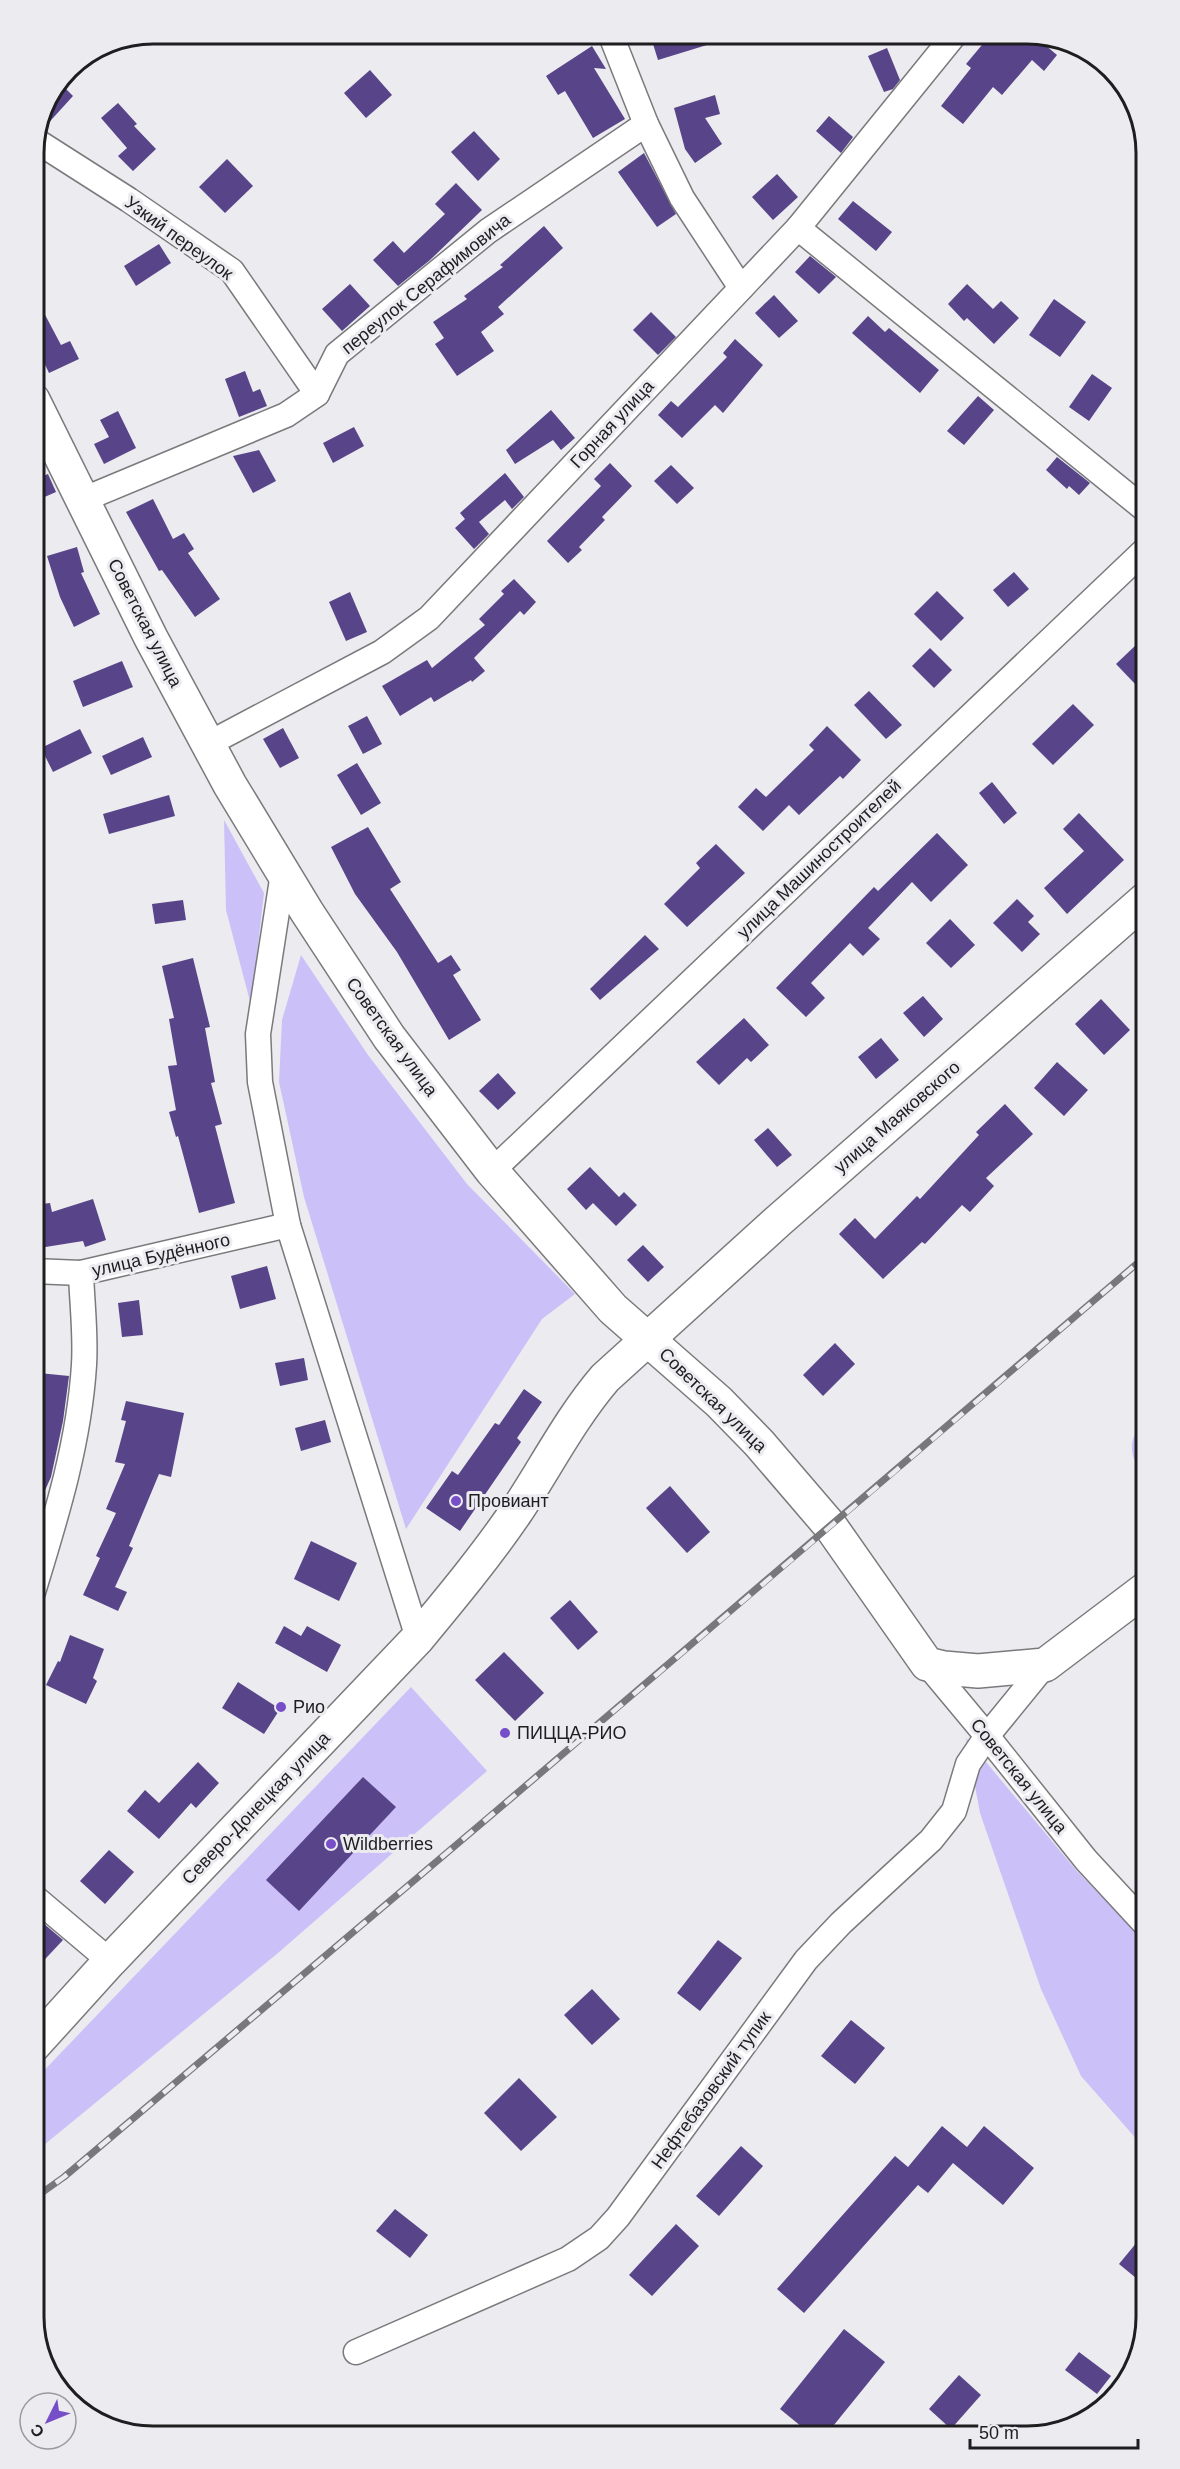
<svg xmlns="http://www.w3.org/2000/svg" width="1180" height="2469" viewBox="0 0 1180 2469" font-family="Arial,sans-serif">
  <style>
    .green { fill: #ccc0f9 }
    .building { fill: #584488 }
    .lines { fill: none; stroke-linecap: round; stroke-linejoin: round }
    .street-casing { stroke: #7a797c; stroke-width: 27 }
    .secondary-casing { stroke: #7a797c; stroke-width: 36 }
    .street { stroke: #fff; stroke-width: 24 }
    .secondary { stroke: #fff; stroke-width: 33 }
    .rail-casing { stroke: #78777a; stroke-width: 7 }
    .rail { stroke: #ecebef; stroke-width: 4.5; stroke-dasharray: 14; stroke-linecap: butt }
    .poi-dot { fill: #764ec7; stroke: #ecebef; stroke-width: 2 }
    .labels { text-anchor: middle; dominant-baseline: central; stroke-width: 6; stroke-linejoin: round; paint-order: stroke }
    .street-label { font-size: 18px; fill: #1e1d1f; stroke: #ecebef }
    .poi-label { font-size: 18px; fill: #1e1d1f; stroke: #ecebef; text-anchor: start }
    .rim { fill: none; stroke: #1e1d1f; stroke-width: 3 }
  </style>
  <rect width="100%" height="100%" fill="#ecebef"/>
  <!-- green -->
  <g class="green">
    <path d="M224,820L264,893L251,1005L226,910Z"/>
    <path d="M301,955L368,1055L467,1184L575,1294L542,1319L406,1529L304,1197L279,1082L282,1020Z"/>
    <path d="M1147,1419V1481C1130,1460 1124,1439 1147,1419Z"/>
    <path d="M411,1687L487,1771L278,1953L33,2154V2082Z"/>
    <path d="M966,1738L1076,1870L1147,1944V2151L1081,2076L1041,1989L980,1813Z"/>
  </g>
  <!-- building -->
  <g class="building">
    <path d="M687,33H732L733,37L658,60L653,44Z"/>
    <path d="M992,33H1031L1057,55L1044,71L1032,60L1002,95L993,87L963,124L941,106L971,68L966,64Z"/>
    <path d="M592,46L606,69L594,68L625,119L593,138L565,91L558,95L546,76Z"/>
    <path d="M887,48L900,80L893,89L884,92L868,56Z"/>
    <path d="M370,70L392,95L366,118L344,93Z"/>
    <path d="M59,82L73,96L43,129L38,126L42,107Z"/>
    <path d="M715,95L720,114L705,118L722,144L695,163L685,149L674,108Z"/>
    <path d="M118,103L137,124L134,126L156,149L133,171L118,156L127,148L101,118Z"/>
    <path d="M829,116L853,137L841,153L816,131Z"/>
    <path d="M474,131L500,159L478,181L451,152Z"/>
    <path d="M644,153L676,214L657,227L618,172Z"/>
    <path d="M227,159L253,186L225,213L199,187Z"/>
    <path d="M777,174L798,197L773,220L752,197Z"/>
    <path d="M456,183L482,210L430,260L398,286L373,260L393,241L404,253L445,214L435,204Z"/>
    <path d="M853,201L892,232L876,251L838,219Z"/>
    <path d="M544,226L563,248L498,307L504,314L481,332L494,351L457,376L435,344L444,338L433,322L467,299L464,296L503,267L500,265Z"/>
    <path d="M159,244L171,263L136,286L124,266Z"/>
    <path d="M810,256L836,277L819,294L795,272Z"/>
    <path d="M350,284L370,306L342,331L322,309Z"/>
    <path d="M967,284L993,309L1001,301L1019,318L994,344L967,318L964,321L948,304Z"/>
    <path d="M33,292L61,345L70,341L79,359L49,373L33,339Z"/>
    <path d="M774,295L798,321L779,338L755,313Z"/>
    <path d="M1054,299L1086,322L1060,357L1029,335Z"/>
    <path d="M651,312L676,337L658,355L633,330Z"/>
    <path d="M868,316L885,332L889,328L939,370L920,393L852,333Z"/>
    <path d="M735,339L763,365L723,413L715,405L682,438L658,415L671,401L678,407L727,357L723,353Z"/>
    <path d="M245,371L253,392L260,389L267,406L239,417L225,379Z"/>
    <path d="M1092,374L1112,388L1089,421L1069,407Z"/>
    <path d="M978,396L994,410L964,445L947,431Z"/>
    <path d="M551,410L575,438L561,450L553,440L515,464L506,450Z"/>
    <path d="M118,411L136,448L104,464L94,444L109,437L100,420Z"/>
    <path d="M354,427L364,446L333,463L323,443Z"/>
    <path d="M259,450L276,481L253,493L233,456Z"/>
    <path d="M1057,457L1090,483L1079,495L1069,486L1067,489L1046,470Z"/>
    <path d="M610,463L632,486L602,517L605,520L579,547L582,550L568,563L547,541L601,486L594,479Z"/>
    <path d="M671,465L694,488L677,504L654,481Z"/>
    <path d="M505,473L524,497L512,509L505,500L479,522L489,534L474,549L455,528L465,519L460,513Z"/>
    <path d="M48,474L56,492L33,502V480Z"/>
    <path d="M153,499L173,539L184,533L194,549L188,553L220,599L195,617L162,570L159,571L126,512Z"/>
    <path d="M77,547L84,572L81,573L100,614L74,627L60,597L47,556Z"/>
    <path d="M1014,572L1029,589L1008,607L993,590Z"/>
    <path d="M514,579L536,602L524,615L520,611L474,658L485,671L472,682L471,680L434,702L431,697L400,716L382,686L427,660L432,668L485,625L479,619L504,594L501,591Z"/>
    <path d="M937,591L964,618L941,641L914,614Z"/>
    <path d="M350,592L367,632L346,641L329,602Z"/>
    <path d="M1137,644L1147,654V676L1137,686L1116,664Z"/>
    <path d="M930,648L952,670L934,688L912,666Z"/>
    <path d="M122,661L133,687L83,707L73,681Z"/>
    <path d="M869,691L902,725L886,739L854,705Z"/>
    <path d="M1073,704L1094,725L1053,765L1032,744Z"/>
    <path d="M367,716L382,744L363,754L348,726Z"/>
    <path d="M827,726L861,760L843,779L840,776L799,815L789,805L763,831L738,807L756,788L766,797L814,750L809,745Z"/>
    <path d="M283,728L299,758L280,768L263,739Z"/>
    <path d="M80,729L92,753L53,772L41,748Z"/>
    <path d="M143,737L152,757L111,775L102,756Z"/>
    <path d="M357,763L381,803L361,815L337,775Z"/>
    <path d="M992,782L1017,813L1004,824L979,793Z"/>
    <path d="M169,795L175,816L109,834L103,814Z"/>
    <path d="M1079,813L1124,860L1067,914L1044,888L1084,851L1063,829Z"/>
    <path d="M368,827L401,882L390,889L438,963L451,955L461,970L453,975L481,1020L449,1040L397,952L355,894L331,847Z"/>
    <path d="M937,833L968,865L931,902L912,882L868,928L880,939L863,956L850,943L811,983L825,998L806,1017L776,988L874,887L878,891Z"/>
    <path d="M716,844L745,873L687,927L664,904L700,868L696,863Z"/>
    <path d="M1017,899L1034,916L1028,922L1040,934L1022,952L993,923Z"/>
    <path d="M183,900L186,920L155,924L152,904Z"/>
    <path d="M950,919L975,945L951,968L926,943Z"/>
    <path d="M645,935L659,949L600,1000L590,989Z"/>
    <path d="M193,958L210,1027L205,1028L215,1082L211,1083L222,1124L215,1126L235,1203L199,1213L178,1136L176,1137L169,1112L176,1110L168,1066L177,1065L169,1019L174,1018L162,966Z"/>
    <path d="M923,996L943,1019L924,1037L903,1013Z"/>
    <path d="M1101,999L1130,1030L1104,1055L1075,1024Z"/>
    <path d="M744,1018L769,1045L751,1062L747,1058L719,1085L696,1062Z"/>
    <path d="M881,1038L899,1060L876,1079L858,1057Z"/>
    <path d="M1057,1062L1088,1090L1064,1116L1034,1088Z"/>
    <path d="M498,1073L516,1093L498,1110L479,1091Z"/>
    <path d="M1005,1104L1033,1134L986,1178L994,1186L970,1212L962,1205L925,1244L922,1242L883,1279L839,1234L855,1218L875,1239L917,1196L920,1199L979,1135L976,1132Z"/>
    <path d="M768,1128L792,1155L777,1167L754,1140Z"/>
    <path d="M590,1167L619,1197L624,1192L637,1205L616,1226L593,1203L586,1210L567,1189Z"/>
    <path d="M93,1199L106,1240L85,1247L83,1241L33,1249V1205L50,1203L52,1212Z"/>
    <path d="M643,1245L664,1267L648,1282L627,1260Z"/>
    <path d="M267,1266L276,1299L240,1309L231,1276Z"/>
    <path d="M139,1300L143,1335L122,1337L118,1303Z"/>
    <path d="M835,1343L855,1364L823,1396L803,1375Z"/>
    <path d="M304,1358L308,1380L280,1386L275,1363Z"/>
    <path d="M39,1373L69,1376L63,1421L51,1477L34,1515L33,1418Z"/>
    <path d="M524,1389L542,1402L517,1438L521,1442L460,1531L426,1508L452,1471L458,1475L495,1423L499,1425Z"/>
    <path d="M126,1401L184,1413L171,1477L159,1474L129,1546L133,1548L115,1587L127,1592L118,1611L83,1595L100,1558L96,1556L116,1513L106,1509L125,1464L115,1462L126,1421L121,1420Z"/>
    <path d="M325,1420L331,1442L301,1451L295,1428Z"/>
    <path d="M670,1486L710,1532L687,1553L646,1508Z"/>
    <path d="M311,1541L357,1563L339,1601L294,1579Z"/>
    <path d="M570,1600L598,1632L578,1650L550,1618Z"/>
    <path d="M284,1626L301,1636L307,1626L341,1645L327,1672L275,1643Z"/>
    <path d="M70,1635L104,1649L93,1678L97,1681L86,1704L46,1685L58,1661L60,1662Z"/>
    <path d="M504,1652L544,1693L515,1721L475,1680Z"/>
    <path d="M238,1682L280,1709L264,1734L222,1708Z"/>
    <path d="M198,1762L219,1783L196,1808L191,1803L159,1839L127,1811L145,1790L159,1803Z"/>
    <path d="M363,1777L396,1807L299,1911L266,1880Z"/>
    <path d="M109,1850L134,1872L105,1904L80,1881Z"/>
    <path d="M43,1923L63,1940L33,1972V1933Z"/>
    <path d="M718,1940L742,1958L700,2011L677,1993Z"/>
    <path d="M592,1989L620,2019L592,2045L564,2015Z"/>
    <path d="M851,2020L885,2048L855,2084L821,2056Z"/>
    <path d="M519,2078L557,2117L521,2151L484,2113Z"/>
    <path d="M942,2126L967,2147L984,2126L1034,2168L1003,2205L953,2163L928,2193L918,2185L804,2313L777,2289L895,2156L908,2167Z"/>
    <path d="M741,2146L763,2166L719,2216L696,2196Z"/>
    <path d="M395,2209L428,2235L410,2258L376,2231Z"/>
    <path d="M676,2224L699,2246L652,2296L629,2275Z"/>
    <path d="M1147,2230V2265L1136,2278L1119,2264Z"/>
    <path d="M844,2329L885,2362L825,2436H813L780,2409Z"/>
    <path d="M1079,2352L1111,2376L1097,2394L1065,2370Z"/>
    <path d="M959,2375L981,2395L951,2429L929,2409Z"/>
  </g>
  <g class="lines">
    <defs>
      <g id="street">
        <path d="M610,33L646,124L682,198L741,288"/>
        <path d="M35,140L129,200L232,271L317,394"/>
        <path d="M798,228L1147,511"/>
        <path d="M82,500L286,415L317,394L337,354L488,231L646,124"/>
        <path d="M208,744L382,652L429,618L798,228L956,33"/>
        <path d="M283,873L258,1034L260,1082L288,1225L418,1638"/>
        <path d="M492,1171L1147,548"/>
        <path d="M33,1271L81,1273L288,1225"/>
        <path d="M33,1592C56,1517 79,1444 84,1365C86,1335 82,1303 81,1273"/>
        <path d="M927,1664L987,1736L1086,1860L1147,1926"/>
        <path d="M33,1896L110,1961"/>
        <path d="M356,2352L568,2259L599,2238L618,2217L806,1960L841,1923L931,1840L954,1811L968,1764L987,1736L1045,1665"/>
      </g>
      <g id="secondary">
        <path d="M33,400L151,638L230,785L307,912L389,1037L492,1171L613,1309L719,1402L759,1443L831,1527L927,1664L944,1668L978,1671L1045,1665L1147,1588"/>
        <path d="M33,2046L110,1961L418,1638C452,1597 486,1556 516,1512C546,1467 570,1419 605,1378L777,1222L1147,898"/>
      </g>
    </defs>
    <!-- street casing -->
    <use href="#street" class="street-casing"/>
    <!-- secondary casing -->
    <use href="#secondary" class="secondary-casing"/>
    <!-- street -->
    <use href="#street" class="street"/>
    <!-- secondary -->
    <use href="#secondary" class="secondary"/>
    <defs>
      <g id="rail">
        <path d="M33,2199L64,2177C426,1871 788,1564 1147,1255"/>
        <path d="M105,2421L173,2436"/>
      </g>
    </defs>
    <!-- rail casing -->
    <use href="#rail" class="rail-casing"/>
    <!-- rail -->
    <use href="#rail" class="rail"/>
  </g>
  <!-- markers -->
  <g class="poi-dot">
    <circle cx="456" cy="1501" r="6"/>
    <circle cx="281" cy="1707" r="6"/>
    <circle cx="505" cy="1733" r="6"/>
    <circle cx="331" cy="1844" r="6"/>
  </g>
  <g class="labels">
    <!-- street labels -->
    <g class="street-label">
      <text transform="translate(179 238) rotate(36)">Узкий переулок</text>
      <text transform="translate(426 284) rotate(-39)">переулок Серафимовича</text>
      <text transform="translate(612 424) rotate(-47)">Горная улица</text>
      <text transform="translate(145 623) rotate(63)">Советская улица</text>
      <text transform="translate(819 859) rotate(-44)">улица Машиностроителей</text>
      <text transform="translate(392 1037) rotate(54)">Советская улица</text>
      <text transform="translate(897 1117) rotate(-41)">улица Маяковского</text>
      <text transform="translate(161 1255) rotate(-13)">улица Будённого</text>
      <text transform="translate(713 1400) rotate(44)">Советская улица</text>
      <text transform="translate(1019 1776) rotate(51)">Советская улица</text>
      <text transform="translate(256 1808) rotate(-46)">Северо-Донецкая улица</text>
      <text transform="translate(711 2090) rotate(-54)">Нефтебазовский тупик</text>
    </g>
    <!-- poi labels -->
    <g class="poi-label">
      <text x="468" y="1501">Провиант</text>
      <text x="293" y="1707">Рио</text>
      <text x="517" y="1733">ПИЦЦА-РИО</text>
      <text x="343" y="1844">Wildberries</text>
    </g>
  </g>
  <!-- crop -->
  <path d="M0 0H1180V2469H0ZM153 44H1027A109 109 0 0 1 1136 153V2317A109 109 0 0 1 1027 2426H153A109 109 0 0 1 44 2317V153A109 109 0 0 1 153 44Z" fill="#ecebef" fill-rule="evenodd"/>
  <path class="rim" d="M153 44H1027A109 109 0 0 1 1136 153V2317A109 109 0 0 1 1027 2426H153A109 109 0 0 1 44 2317V153A109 109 0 0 1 153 44Z"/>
  <!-- north arrow -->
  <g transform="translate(48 2421) rotate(227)"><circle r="28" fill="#ecebef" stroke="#9a999c" stroke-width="1.5"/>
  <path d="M0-4.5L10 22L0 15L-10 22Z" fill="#764ec7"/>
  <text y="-9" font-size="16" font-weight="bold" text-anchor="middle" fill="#1e1d1f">С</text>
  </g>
  <!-- scale -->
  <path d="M970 2439v9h168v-9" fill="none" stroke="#1e1d1f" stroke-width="3"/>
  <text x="979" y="2439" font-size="18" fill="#1e1d1f" stroke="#ecebef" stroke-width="4.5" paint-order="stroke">50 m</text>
</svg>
